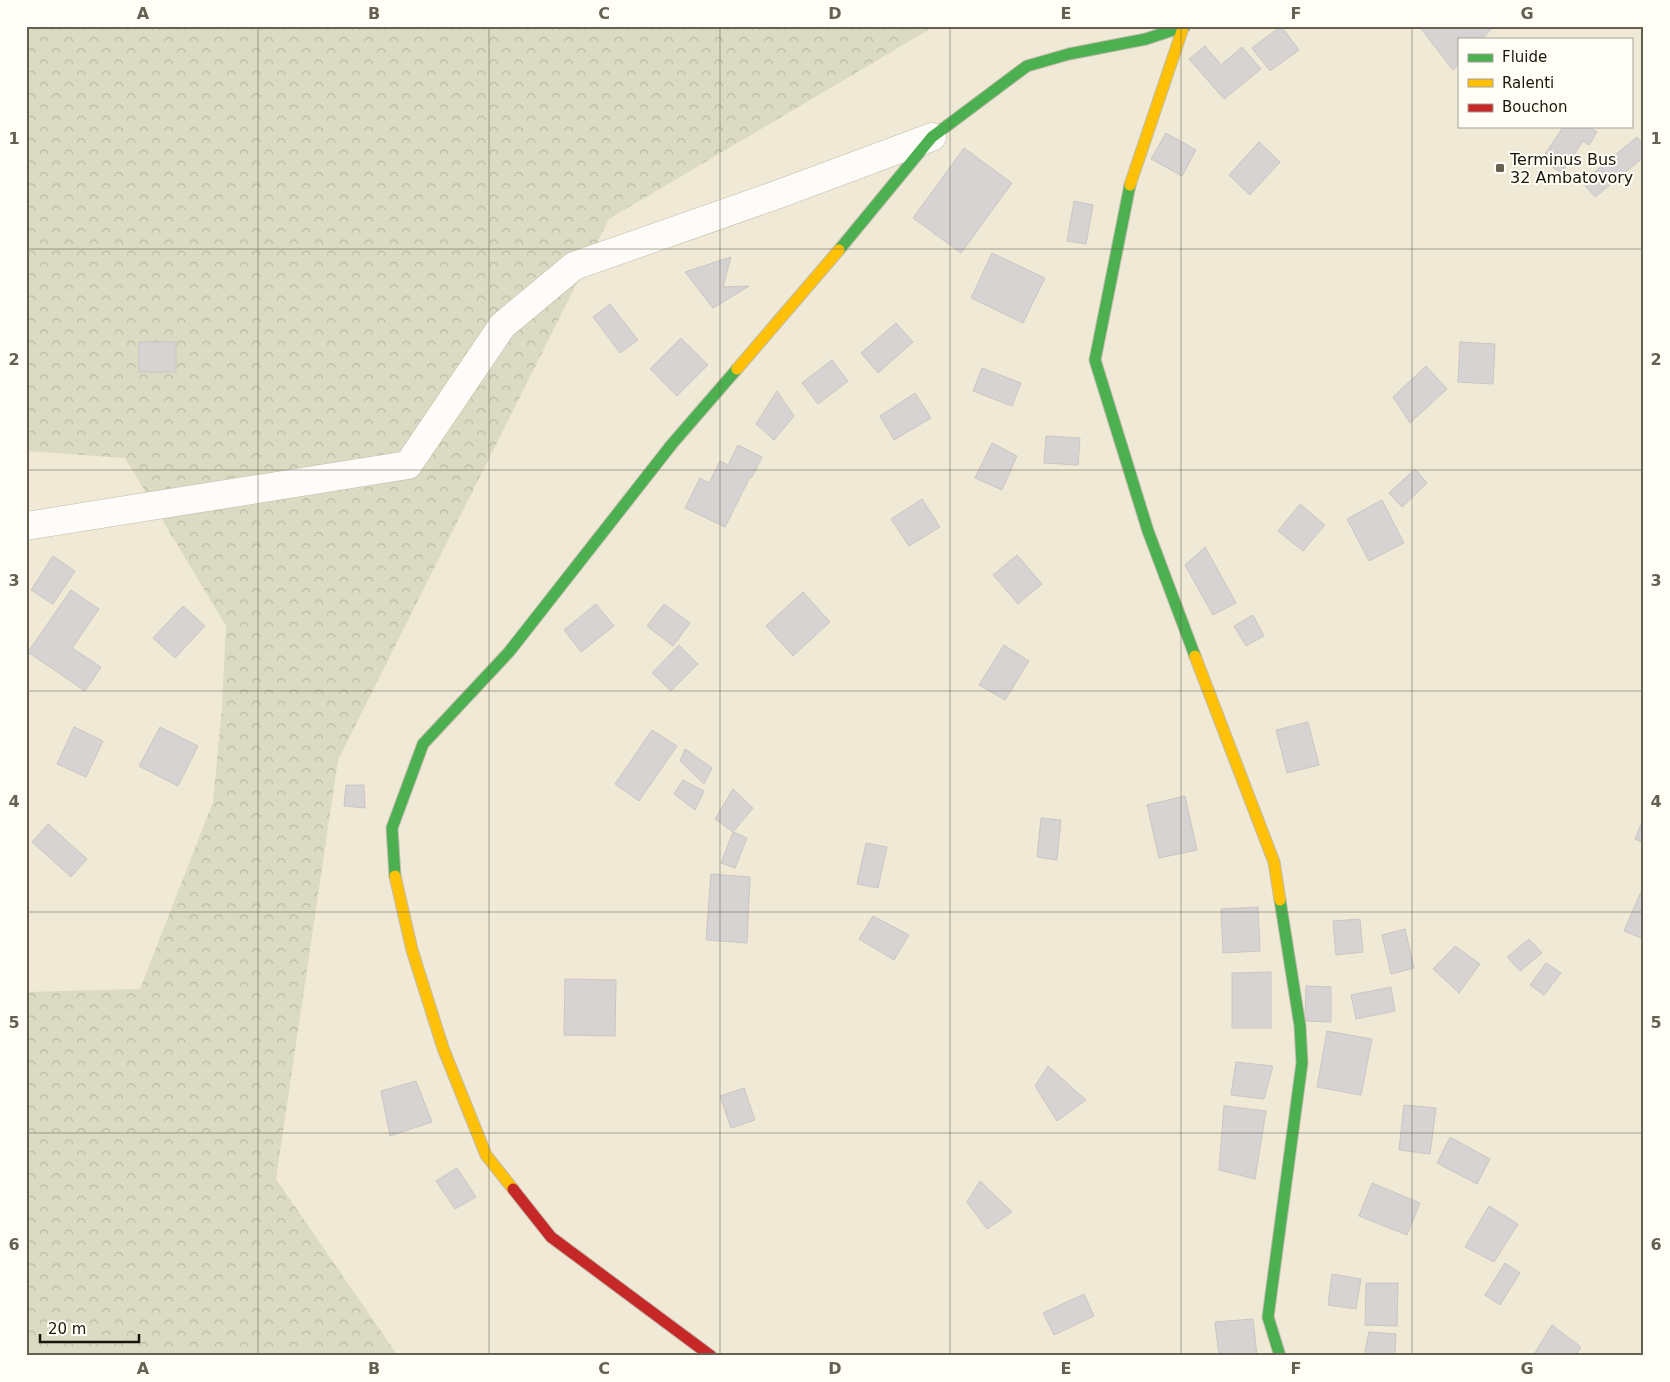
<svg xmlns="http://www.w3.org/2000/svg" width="1670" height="1382" viewBox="0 0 1670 1382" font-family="'DejaVu Sans',sans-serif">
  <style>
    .forest { fill: url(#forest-crowns) }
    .building { fill: #d7d3d2; stroke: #c9c6c3 }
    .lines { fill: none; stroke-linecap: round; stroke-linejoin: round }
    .street-casing { stroke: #c0bbac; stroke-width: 29 }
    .fast-casing { stroke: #c0bbac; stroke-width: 13 }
    .slow-casing { stroke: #c0bbac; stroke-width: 13 }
    .jam-casing { stroke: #c0bbac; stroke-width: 13 }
    .street { stroke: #fdfcf9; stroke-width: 28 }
    .fast { stroke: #4caf50; stroke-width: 11 }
    .slow { stroke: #ffc107; stroke-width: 11 }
    .jam { stroke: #c62828; stroke-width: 11 }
    .grid { fill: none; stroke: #656051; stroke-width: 1; stroke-opacity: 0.55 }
    .poi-dot { fill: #656051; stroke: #fffdf5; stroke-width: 2 }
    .labels { text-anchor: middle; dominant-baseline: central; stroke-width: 4; stroke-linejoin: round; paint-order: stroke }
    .poi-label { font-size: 16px; fill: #1a1609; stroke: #fffdf5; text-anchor: start }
    .neatline { fill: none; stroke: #656051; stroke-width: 2 }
    .grid-label { font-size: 16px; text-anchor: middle; font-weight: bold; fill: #656051 }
  </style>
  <defs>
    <pattern id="forest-crowns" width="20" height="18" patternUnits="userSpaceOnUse" patternTransform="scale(1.25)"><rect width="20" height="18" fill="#dbdac2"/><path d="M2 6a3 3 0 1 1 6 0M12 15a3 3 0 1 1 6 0" fill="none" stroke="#bbbaa5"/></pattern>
  </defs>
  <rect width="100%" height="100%" fill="#f0e9d6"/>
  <!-- forest -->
  <path class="forest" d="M26,26H935L609,219L338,760L276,1179L398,1356H26V992L140,989L213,802L222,707L226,626L125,458L26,451Z"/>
  <!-- building -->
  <g class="building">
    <path d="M1281,26L1299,50L1270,71L1252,48Z"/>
    <path d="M1419,26H1494L1482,39H1459V64L1453,70Z"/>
    <path d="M1205,46L1221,65L1242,47L1261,69L1224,99L1189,59Z"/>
    <path d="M1564,126H1588L1597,132L1589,145L1583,141L1562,173L1541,160Z"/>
    <path d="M1166,133L1196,150L1182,176L1151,159Z"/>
    <path d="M1637,137L1644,145V157L1595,197L1582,182Z"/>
    <path d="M1259,142L1280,162L1250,195L1229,175Z"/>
    <path d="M964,148L1012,183L961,253L913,218Z"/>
    <path d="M1074,201L1093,205L1086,244L1067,241Z"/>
    <path d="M992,253L1045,278L1023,323L971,298Z"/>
    <path d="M731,257L723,287L749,286L713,308L685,272Z"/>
    <path d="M610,304L638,340L620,353L593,317Z"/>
    <path d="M896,323L913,342L878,373L861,353Z"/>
    <path d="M681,338L708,365L677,396L650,369Z"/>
    <rect x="139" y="342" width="37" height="30"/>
    <path d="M1460,342L1495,344L1493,384L1458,382Z"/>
    <path d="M832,360L848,381L818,404L802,383Z"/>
    <path d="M1426,366L1447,389L1410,423L1393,397Z"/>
    <path d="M982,368L1021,383L1012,406L973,391Z"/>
    <path d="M777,391L794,416L774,440L756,424Z"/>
    <path d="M915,393L931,418L894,440L880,416Z"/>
    <path d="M1046,436L1080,438L1078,465L1044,463Z"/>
    <path d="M992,443L1017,456L1002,490L975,478Z"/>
    <path d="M738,445L762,457L752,477H750L725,527L685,508L700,478L709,483L720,461L728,465Z"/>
    <path d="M1415,469L1427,483L1402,507L1389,493Z"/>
    <path d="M922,499L940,527L909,546L891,519Z"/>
    <path d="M1382,500L1404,543L1369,561L1347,519Z"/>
    <path d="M1300,504L1325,525L1303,551L1278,531Z"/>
    <path d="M1205,547L1236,603L1213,615L1185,565Z"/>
    <path d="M1017,555L1042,584L1018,604L993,575Z"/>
    <path d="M53,556L75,571L53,604L31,590Z"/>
    <path d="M71,590L99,609L72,648L101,667L85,691L28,652Z"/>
    <path d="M803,592L830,622L793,656L766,626Z"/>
    <path d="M596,604L614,626L581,652L564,630Z"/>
    <path d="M664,604L690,623L673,646L647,626Z"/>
    <path d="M183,606L205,626L175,658L153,638Z"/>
    <path d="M1253,615L1264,636L1246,646L1234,626Z"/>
    <path d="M679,645L698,664L671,691L652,673Z"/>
    <path d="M1004,645L1029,661L1005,700L979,685Z"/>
    <path d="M1308,722L1319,765L1287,773L1276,730Z"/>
    <path d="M74,727L103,741L86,777L57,764Z"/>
    <path d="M160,727L198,746L178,786L139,766Z"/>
    <path d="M652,730L677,746L639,801L615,784Z"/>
    <path d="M685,749L712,768L704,784L680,761Z"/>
    <path d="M683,780L704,791L695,810L674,794Z"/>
    <path d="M346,785H364L365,808L344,806Z"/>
    <path d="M733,789L753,808L733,832L715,819Z"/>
    <path d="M1185,796L1197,850L1159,858L1147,805Z"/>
    <path d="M1644,817V843L1635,839Z"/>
    <path d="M1041,818L1061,820L1057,860L1037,857Z"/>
    <path d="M48,824L87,859L71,877L32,842Z"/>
    <path d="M733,832L747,838L735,868L721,863Z"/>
    <path d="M866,843L887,847L878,888L857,884Z"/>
    <path d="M711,874L750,877L747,943L706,940Z"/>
    <path d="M1644,885V939L1624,931Z"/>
    <path d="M1258,907L1260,951L1223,953L1221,909Z"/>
    <path d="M873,916L909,935L894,960L859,939Z"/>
    <path d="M1360,919L1363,952L1336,955L1333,921Z"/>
    <path d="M1405,929L1414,968L1391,974L1382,935Z"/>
    <path d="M1529,939L1542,953L1520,971L1507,957Z"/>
    <path d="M1455,946L1480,964L1459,993L1433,969Z"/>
    <path d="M1546,963L1561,973L1544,995L1530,985Z"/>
    <path d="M1271,972V1028H1232V973Z"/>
    <path d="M565,979L616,980L615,1036L564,1035Z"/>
    <path d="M1306,986L1331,987V1022L1305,1021Z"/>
    <path d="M1391,987L1395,1011L1356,1019L1351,995Z"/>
    <path d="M1327,1031L1372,1039L1361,1095L1317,1087Z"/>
    <path d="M1236,1062L1273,1066L1264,1099L1231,1095Z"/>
    <path d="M1048,1066L1086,1100L1057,1121L1035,1086Z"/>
    <path d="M416,1081L432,1122L390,1136L381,1091Z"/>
    <path d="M744,1088L755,1120L731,1128L720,1096Z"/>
    <path d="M1404,1105L1436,1108L1430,1154L1399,1150Z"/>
    <path d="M1224,1106L1266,1111L1255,1179L1219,1170Z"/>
    <path d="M1450,1137L1490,1159L1477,1184L1437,1163Z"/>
    <path d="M457,1168L476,1197L455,1209L436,1181Z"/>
    <path d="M980,1181L1012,1212L987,1229L967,1202Z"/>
    <path d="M1372,1183L1420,1203L1407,1235L1359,1216Z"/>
    <path d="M1489,1206L1518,1224L1494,1262L1465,1247Z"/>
    <path d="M1505,1263L1520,1273L1500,1305L1485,1295Z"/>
    <path d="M1332,1274L1361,1279L1356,1309L1328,1305Z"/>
    <path d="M1366,1283H1398L1397,1326L1365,1325Z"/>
    <path d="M1084,1294L1094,1316L1054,1335L1043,1313Z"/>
    <path d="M1253,1319L1257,1356H1219L1215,1322Z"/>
    <path d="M1552,1325L1581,1347L1575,1356H1533Z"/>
    <path d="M1369,1332L1396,1334L1395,1356H1364Z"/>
  </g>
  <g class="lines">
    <defs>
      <path id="street" d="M26,526L408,465L502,326L574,266L779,194L932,137"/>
      <g id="fast">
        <path d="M1130,185L1095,360L1148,531L1195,656"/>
        <path d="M839,250L932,137L1027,66L1069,54L1146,39L1185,26"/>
        <path d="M395,876L392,828L423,744L509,652L672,444L737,369"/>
        <path d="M1280,1356L1268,1317L1302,1063L1300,1026L1280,900"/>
      </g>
      <g id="slow">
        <path d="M1130,185L1183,28"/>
        <path d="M737,369L839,250"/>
        <path d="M1195,656L1274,862L1280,900"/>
        <path d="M395,876L412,950L443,1048L486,1155L513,1189"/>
      </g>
      <path id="jam" d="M513,1189L551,1237L711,1356"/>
    </defs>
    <!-- street casing -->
    <use href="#street" class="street-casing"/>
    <!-- fast casing -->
    <use href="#fast" class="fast-casing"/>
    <!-- slow casing -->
    <use href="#slow" class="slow-casing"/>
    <!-- jam casing -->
    <use href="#jam" class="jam-casing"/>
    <!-- street -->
    <use href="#street" class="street"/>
    <!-- fast -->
    <use href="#fast" class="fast"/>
    <!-- slow -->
    <use href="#slow" class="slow"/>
    <!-- jam -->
    <use href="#jam" class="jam"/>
  </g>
  <!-- grid -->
  <path class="grid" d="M258,26V1356M489,26V1356M720,26V1356M950,26V1356M1181,26V1356M1412,26V1356M26,249H1644M26,470H1644M26,691H1644M26,912H1644M26,1133H1644"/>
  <!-- markers -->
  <rect class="poi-dot" x="1495" y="163" width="10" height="10" rx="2.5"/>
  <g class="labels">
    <!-- poi labels -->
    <g class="poi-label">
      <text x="1510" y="159">Terminus Bus<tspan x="1510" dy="18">32 Ambatovory</tspan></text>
    </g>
  </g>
  <!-- border -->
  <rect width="1670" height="1382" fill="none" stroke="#fffdf5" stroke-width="55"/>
  <!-- legend -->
  <rect x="1458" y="38" width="175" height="90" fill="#fffdf5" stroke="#a3a197"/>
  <rect x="1468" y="54" width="25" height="8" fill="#4caf50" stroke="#a3a197"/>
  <text x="1502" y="62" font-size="15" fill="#1a1609">Fluide</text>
  <rect x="1468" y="79" width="25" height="8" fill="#ffc107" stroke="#a3a197"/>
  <text x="1502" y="88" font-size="15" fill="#1a1609">Ralenti</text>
  <rect x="1468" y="104" width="25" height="8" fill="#c62828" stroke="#a3a197"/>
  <text x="1502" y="112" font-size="15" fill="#1a1609">Bouchon</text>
  <!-- scale -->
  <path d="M40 1334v8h99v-8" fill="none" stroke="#1a1609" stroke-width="2.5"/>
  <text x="48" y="1334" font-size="15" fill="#1a1609" stroke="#fffdf5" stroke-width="4" paint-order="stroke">20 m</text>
  <rect x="28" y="28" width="1614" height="1326" class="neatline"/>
  <g class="grid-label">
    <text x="143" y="19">A</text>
    <text x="374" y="19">B</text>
    <text x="604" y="19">C</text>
    <text x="835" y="19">D</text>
    <text x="1066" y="19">E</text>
    <text x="1296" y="19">F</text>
    <text x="1527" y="19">G</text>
    <text x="14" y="144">1</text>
    <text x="1656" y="144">1</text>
    <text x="14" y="365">2</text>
    <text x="1656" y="365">2</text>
    <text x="14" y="586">3</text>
    <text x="1656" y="586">3</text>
    <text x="14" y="807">4</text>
    <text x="1656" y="807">4</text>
    <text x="14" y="1028">5</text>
    <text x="1656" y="1028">5</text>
    <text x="14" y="1250">6</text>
    <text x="1656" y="1250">6</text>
    <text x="143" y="1374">A</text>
    <text x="374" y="1374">B</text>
    <text x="604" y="1374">C</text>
    <text x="835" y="1374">D</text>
    <text x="1066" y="1374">E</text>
    <text x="1296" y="1374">F</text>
    <text x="1527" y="1374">G</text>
  </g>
</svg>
